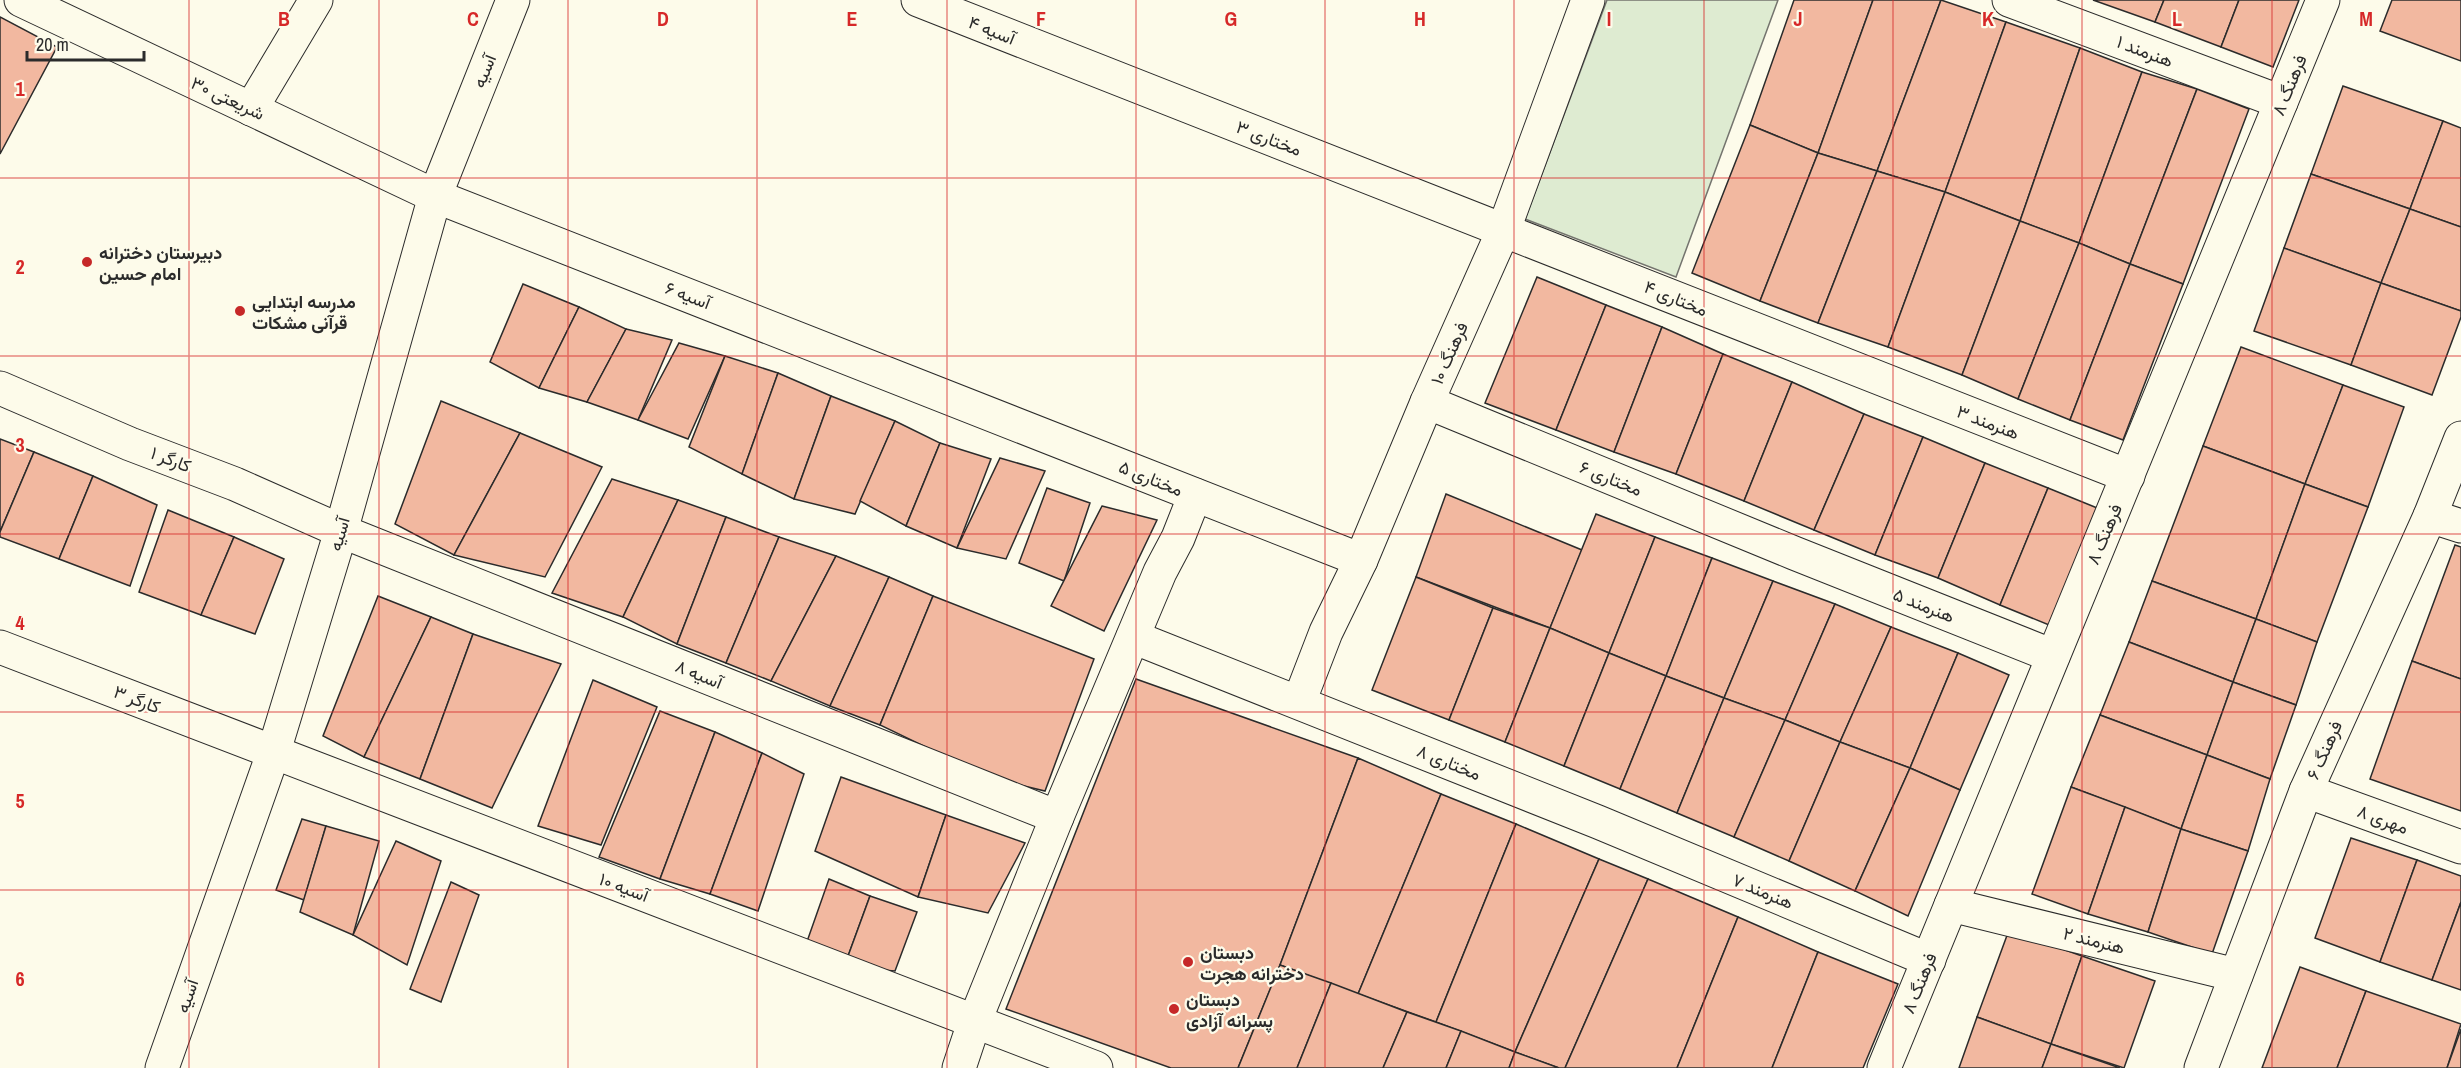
<svg xmlns="http://www.w3.org/2000/svg" width="2461" height="1068" viewBox="0 0 2461 1068" font-family="'Archivo Narrow',Vazirmatn,sans-serif">
  <style>
    .green { fill: #deebd1; stroke: #74746e; stroke-width: 1.5 }
    .building { fill: #f2b8a0; stroke: #2b2b2b; stroke-width: 1.5 }
    .lines { fill: none; stroke-linecap: round; stroke-linejoin: round }
    .street-casing { stroke: #2b2b2b; stroke-width: 35 }
    .street { stroke: #fdfbea; stroke-width: 33 }
    .grid { fill: none; stroke: #d62828; stroke-width: 1.5; stroke-opacity: 0.55 }
    .poi-dot { fill: #c62828; stroke: #fdfbea; stroke-width: 2 }
    .labels { text-anchor: middle; dominant-baseline: central; stroke-width: 4.5; stroke-linejoin: round; paint-order: stroke }
    .street-label { font-size: 18px; fill: #2b2b2b; stroke: #fdfbea }
    .poi-label { font-size: 18px; font-weight: bold; fill: #2b2b2b; stroke: #fdfbea; text-anchor: start }
    .grid-label { font-size: 20px; text-anchor: middle; font-weight: bold; fill: #d62828; stroke: #fdfbea; stroke-width: 4.5; stroke-linejoin: round; paint-order: stroke }
  </style>
  <rect width="100%" height="100%" fill="#fdfbea"/>
  <!-- green -->
  <path class="green" d="M1607,0H1778L1676,277L1525,219Z"/>
  <!-- building -->
  <g class="building">
    <path d="M1794,0H1873L1818,153L1750,125Z"/>
    <path d="M1873,0H1941L1877,171L1818,153Z"/>
    <path d="M1941,0L2006,22L1945,192L1877,171Z"/>
    <path d="M2093,0H2164L2155,22Z"/>
    <path d="M2164,0H2239L2221,47L2155,22Z"/>
    <path d="M2239,0H2299L2273,67L2221,47Z"/>
    <path d="M2392,0H2461V61L2380,31Z"/>
    <path d="M0,17L57,47L0,154Z"/>
    <path d="M2006,22L2080,48L2020,221L1945,192Z"/>
    <path d="M2080,48L2142,72L2079,243L2020,221Z"/>
    <path d="M2142,72L2197,89L2130,264L2079,243Z"/>
    <path d="M2343,86L2443,121L2410,209L2311,174Z"/>
    <path d="M2197,89L2249,109L2183,284L2130,264Z"/>
    <path d="M2443,121L2461,128V227L2410,209Z"/>
    <path d="M1750,125L1818,153L1760,301L1692,273Z"/>
    <path d="M1818,153L1877,171L1818,323L1760,301Z"/>
    <path d="M1877,171L1945,192L1888,347L1818,323Z"/>
    <path d="M2311,174L2410,209L2381,283L2284,248Z"/>
    <path d="M1945,192L2020,221L1962,375L1888,347Z"/>
    <path d="M2410,209L2461,227V311L2381,283Z"/>
    <path d="M2020,221L2079,243L2018,399L1962,375Z"/>
    <path d="M2079,243L2130,264L2070,420L2018,399Z"/>
    <path d="M2284,248L2381,283L2351,365L2254,331Z"/>
    <path d="M2130,264L2183,284L2123,440L2070,420Z"/>
    <path d="M1537,277L1606,305L1556,430L1485,403Z"/>
    <path d="M2381,283L2461,311V317L2432,395L2351,365Z"/>
    <path d="M523,284L579,307L539,388L490,362Z"/>
    <path d="M1606,305L1662,327L1614,452L1556,430Z"/>
    <path d="M579,307L626,329L587,402L539,388Z"/>
    <path d="M1662,327L1723,354L1676,474L1614,452Z"/>
    <path d="M626,329L672,340L638,420L587,402Z"/>
    <path d="M679,343L725,356L688,439L638,420Z"/>
    <path d="M2241,347L2343,385L2305,484L2203,446Z"/>
    <path d="M1723,354L1792,382L1744,501L1676,474Z"/>
    <path d="M725,356L778,373L742,474L689,447Z"/>
    <path d="M778,373L831,396L794,499L742,474Z"/>
    <path d="M1792,382L1864,414L1814,530L1744,501Z"/>
    <path d="M2343,385L2404,407L2368,507L2305,484Z"/>
    <path d="M831,396L895,421L855,514L794,499Z"/>
    <path d="M441,401L520,433L454,555L395,524Z"/>
    <path d="M1864,414L1923,437L1875,555L1814,530Z"/>
    <path d="M895,421L940,443L906,526L860,501Z"/>
    <path d="M520,433L602,467L545,577L454,555Z"/>
    <path d="M1923,437L1985,463L1938,578L1875,555Z"/>
    <path d="M0,439L34,452L0,532Z"/>
    <path d="M940,443L991,459L957,548L906,526Z"/>
    <path d="M2203,446L2305,484L2256,619L2152,581Z"/>
    <path d="M34,452L93,476L59,559L0,537V532Z"/>
    <path d="M1000,458L1045,471L1006,559L957,548Z"/>
    <path d="M1985,463L2048,488L2000,605L1938,578Z"/>
    <path d="M93,476L157,505L130,586L59,559Z"/>
    <path d="M612,479L678,500L623,617L552,593Z"/>
    <path d="M2305,484L2368,507L2317,642L2256,619Z"/>
    <path d="M1047,488L1090,503L1064,581L1019,563Z"/>
    <path d="M2048,488L2102,510L2054,627L2000,605Z"/>
    <path d="M1446,494L1582,550L1550,628L1416,577Z"/>
    <path d="M678,500L726,517L677,644L623,617Z"/>
    <path d="M1102,506L1157,520L1104,631L1051,606Z"/>
    <path d="M168,510L234,537L201,615L139,592Z"/>
    <path d="M1596,514L1655,537L1609,653L1550,628Z"/>
    <path d="M726,517L779,537L726,663L677,644Z"/>
    <path d="M234,537L284,559L255,634L201,615Z"/>
    <path d="M779,537L836,556L771,681L726,663Z"/>
    <path d="M1655,537L1712,558L1666,676L1609,653Z"/>
    <path d="M2455,545L2461,547V679L2412,661Z"/>
    <path d="M836,556L889,577L830,706L771,681Z"/>
    <path d="M1712,558L1773,581L1724,698L1666,676Z"/>
    <path d="M889,577L933,596L880,725L830,706Z"/>
    <path d="M1416,577L1493,608L1449,720L1372,690Z"/>
    <path d="M1773,581L1835,604L1785,720L1724,698Z"/>
    <path d="M2152,581L2256,619L2233,682L2129,642Z"/>
    <path d="M378,596L431,617L364,757L323,736Z"/>
    <path d="M933,596L1094,659L1045,791L990,778L880,725Z"/>
    <path d="M1835,604L1891,627L1840,742L1785,720Z"/>
    <path d="M1493,608L1550,628L1505,742L1449,720Z"/>
    <path d="M431,617L473,634L420,779L364,757Z"/>
    <path d="M2256,619L2317,642L2296,705L2233,682Z"/>
    <path d="M1891,627L1958,653L1910,768L1840,742Z"/>
    <path d="M1550,628L1609,653L1564,766L1505,742Z"/>
    <path d="M473,634L561,664L492,808L420,779Z"/>
    <path d="M2129,642L2233,682L2207,755L2100,715Z"/>
    <path d="M1609,653L1666,676L1620,789L1564,766Z"/>
    <path d="M1958,653L2009,675L1960,790L1910,768Z"/>
    <path d="M2412,661L2461,679V811L2370,779Z"/>
    <path d="M1666,676L1724,698L1677,813L1620,789Z"/>
    <path d="M1136,679L1358,758L1280,965L1238,1068H1171L1006,1009Z"/>
    <path d="M593,680L657,707L601,845L538,826Z"/>
    <path d="M2233,682L2296,705L2270,779L2207,755Z"/>
    <path d="M1724,698L1785,720L1734,837L1677,813Z"/>
    <path d="M660,711L715,732L660,879L599,857Z"/>
    <path d="M2100,715L2207,755L2181,829L2071,787Z"/>
    <path d="M1785,720L1840,742L1789,861L1734,837Z"/>
    <path d="M715,732L762,753L710,894L660,879Z"/>
    <path d="M1840,742L1910,768L1855,891L1789,861Z"/>
    <path d="M762,753L804,774L758,911L710,894Z"/>
    <path d="M2207,755L2270,779L2248,851L2181,829Z"/>
    <path d="M1358,758L1441,794L1358,994L1280,965Z"/>
    <path d="M1910,768L1960,790L1908,916L1855,891Z"/>
    <path d="M841,777L946,815L918,897L815,851Z"/>
    <path d="M2071,787L2125,807L2088,914L2032,894Z"/>
    <path d="M1441,794L1516,824L1436,1022L1358,994Z"/>
    <path d="M2125,807L2181,829L2148,932L2088,914Z"/>
    <path d="M946,815L1025,843L988,913L918,897Z"/>
    <path d="M302,819L326,826L304,900L276,890Z"/>
    <path d="M1516,824L1599,859L1515,1052L1436,1022Z"/>
    <path d="M326,826L379,841L353,935L300,912Z"/>
    <path d="M2181,829L2248,851L2212,954L2148,932Z"/>
    <path d="M2351,838L2417,860L2380,962L2315,938Z"/>
    <path d="M396,841L441,861L407,965L353,935Z"/>
    <path d="M1599,859L1648,879L1565,1068H1559L1515,1052Z"/>
    <path d="M2417,860L2461,876V902L2432,980L2380,962Z"/>
    <path d="M829,879L870,896L844,967L804,950Z"/>
    <path d="M1648,879L1738,917L1677,1068H1565Z"/>
    <path d="M451,882L479,895L441,1002L410,989Z"/>
    <path d="M870,896L917,912L895,971L844,967Z"/>
    <path d="M2461,902V990L2432,980Z"/>
    <path d="M1738,917L1818,952L1772,1068H1677Z"/>
    <path d="M2009,930L2082,956L2051,1044L1977,1017Z"/>
    <path d="M1818,952L1898,984L1863,1068H1772Z"/>
    <path d="M2082,956L2155,981L2124,1068L2051,1044Z"/>
    <path d="M1280,965L1331,983L1297,1068H1238Z"/>
    <path d="M2300,967L2366,991L2337,1068H2262Z"/>
    <path d="M1331,983L1407,1012L1383,1068H1297Z"/>
    <path d="M2366,991L2461,1024L2447,1068H2337Z"/>
    <path d="M1407,1012L1461,1031L1446,1068H1383Z"/>
    <path d="M1977,1017L2051,1044L2042,1068H1959Z"/>
    <path d="M2461,1029V1068H2447Z"/>
    <path d="M1461,1031L1515,1052L1509,1068H1446Z"/>
    <path d="M2051,1044L2120,1068H2042Z"/>
    <path d="M1515,1052L1559,1068H1509Z"/>
  </g>
  <g class="lines">
    <defs>
      <g id="street">
        <path d="M21,0L435,196L1361,560"/>
        <path d="M918,0L2128,476"/>
        <path d="M2009,0L2281,102"/>
        <path d="M251,109L316,0"/>
        <path d="M0,388L130,444L235,484L341,531L1057,817"/>
        <path d="M1427,402L1794,553L2053,656"/>
        <path d="M2430,516L2461,526"/>
        <path d="M1133,637L1598,822L1929,960"/>
        <path d="M0,647L1096,1068"/>
        <path d="M1299,702L1326,632L1361,560L1427,402L1504,229L1588,0"/>
        <path d="M2306,791L2461,847"/>
        <path d="M1951,905L2236,975"/>
        <path d="M162,1068L274,751L341,531L435,196L513,0"/>
        <path d="M959,1068L974,1023L1057,817L1160,572L1178,538L1195,495"/>
        <path d="M1884,1068L2323,0"/>
        <path d="M2201,1068L2306,791L2430,516L2461,438"/>
      </g>
    </defs>
    <!-- street casing -->
    <use href="#street" class="street-casing"/>
    <!-- street -->
    <use href="#street" class="street"/>
  </g>
  <!-- grid -->
  <path class="grid" d="M189,0V1068M379,0V1068M568,0V1068M757,0V1068M947,0V1068M1136,0V1068M1325,0V1068M1514,0V1068M1704,0V1068M1893,0V1068M2082,0V1068M2272,0V1068M0,178H2461M0,356H2461M0,534H2461M0,712H2461M0,890H2461"/>
  <!-- markers -->
  <g class="poi-dot">
    <circle cx="87" cy="262" r="6"/>
    <circle cx="240" cy="311" r="6"/>
    <circle cx="1188" cy="962" r="6"/>
    <circle cx="1174" cy="1009" r="6"/>
  </g>
  <g class="labels">
    <!-- street labels -->
    <g class="street-label">
      <text transform="translate(992 30) rotate(22)">آسیه ۴</text>
      <text transform="translate(2145 51) rotate(21)">هنرمند ۱</text>
      <text transform="translate(484 71) rotate(-68)">آسیه</text>
      <text transform="translate(2289 85) rotate(-68)">فرهنگ ۸</text>
      <text transform="translate(228 98) rotate(25)">شریعتی ۳۰</text>
      <text transform="translate(1269 138) rotate(21)">مختاری ۳</text>
      <text transform="translate(688 295) rotate(21)">آسیه ۶</text>
      <text transform="translate(1676 298) rotate(22)">مختاری ۴</text>
      <text transform="translate(1449 353) rotate(-66)">فرهنگ ۱۰</text>
      <text transform="translate(1988 422) rotate(21)">هنرمند ۳</text>
      <text transform="translate(171 459) rotate(21)">کارگر ۱</text>
      <text transform="translate(1151 478) rotate(22)">مختاری ۵</text>
      <text transform="translate(1611 478) rotate(22)">مختاری ۶</text>
      <text transform="translate(339 534) rotate(-74)">آسیه</text>
      <text transform="translate(2104 534) rotate(-67)">فرهنگ ۸</text>
      <text transform="translate(1924 605) rotate(22)">هنرمند ۵</text>
      <text transform="translate(699 674) rotate(22)">آسیه ۸</text>
      <text transform="translate(137 699) rotate(21)">کارگر ۳</text>
      <text transform="translate(2324 750) rotate(-66)">فرهنگ ۶</text>
      <text transform="translate(1449 762) rotate(22)">مختاری ۸</text>
      <text transform="translate(2383 819) rotate(20)">مهری ۸</text>
      <text transform="translate(624 887) rotate(21)">آسیه ۱۰</text>
      <text transform="translate(1763 891) rotate(23)">هنرمند ۷</text>
      <text transform="translate(2094 940) rotate(14)">هنرمند ۲</text>
      <text transform="translate(1919 983) rotate(-68)">فرهنگ ۸</text>
      <text transform="translate(187 996) rotate(-71)">آسیه</text>
    </g>
    <!-- poi labels -->
    <g class="poi-label">
      <text x="99" y="252">دبیرستان دخترانه<tspan x="99" dy="21">امام حسین</tspan></text>
      <text x="252" y="301">مدرسه ابتدایی<tspan x="252" dy="21">قرآنی مشکات</tspan></text>
      <text x="1200" y="952">دبستان<tspan x="1200" dy="21">دخترانه هجرت</tspan></text>
      <text x="1186" y="999">دبستان<tspan x="1186" dy="21">پسرانه آزادی</tspan></text>
    </g>
  </g>
  <g class="grid-label">
    <text x="284" y="26">B</text>
    <text x="473" y="26">C</text>
    <text x="663" y="26">D</text>
    <text x="852" y="26">E</text>
    <text x="1041" y="26">F</text>
    <text x="1231" y="26">G</text>
    <text x="1420" y="26">H</text>
    <text x="1609" y="26">I</text>
    <text x="1798" y="26">J</text>
    <text x="1988" y="26">K</text>
    <text x="2177" y="26">L</text>
    <text x="2366" y="26">M</text>
    <text x="20" y="96">1</text>
    <text x="20" y="274">2</text>
    <text x="20" y="452">3</text>
    <text x="20" y="630">4</text>
    <text x="20" y="808">5</text>
    <text x="20" y="986">6</text>
  </g>
  <!-- scale -->
  <path d="M27 51v9h117v-9" fill="none" stroke="#2b2b2b" stroke-width="3"/>
  <text x="36" y="51" font-size="18" fill="#2b2b2b" stroke="#fdfbea" stroke-width="4.5" paint-order="stroke">20 m</text>
</svg>
